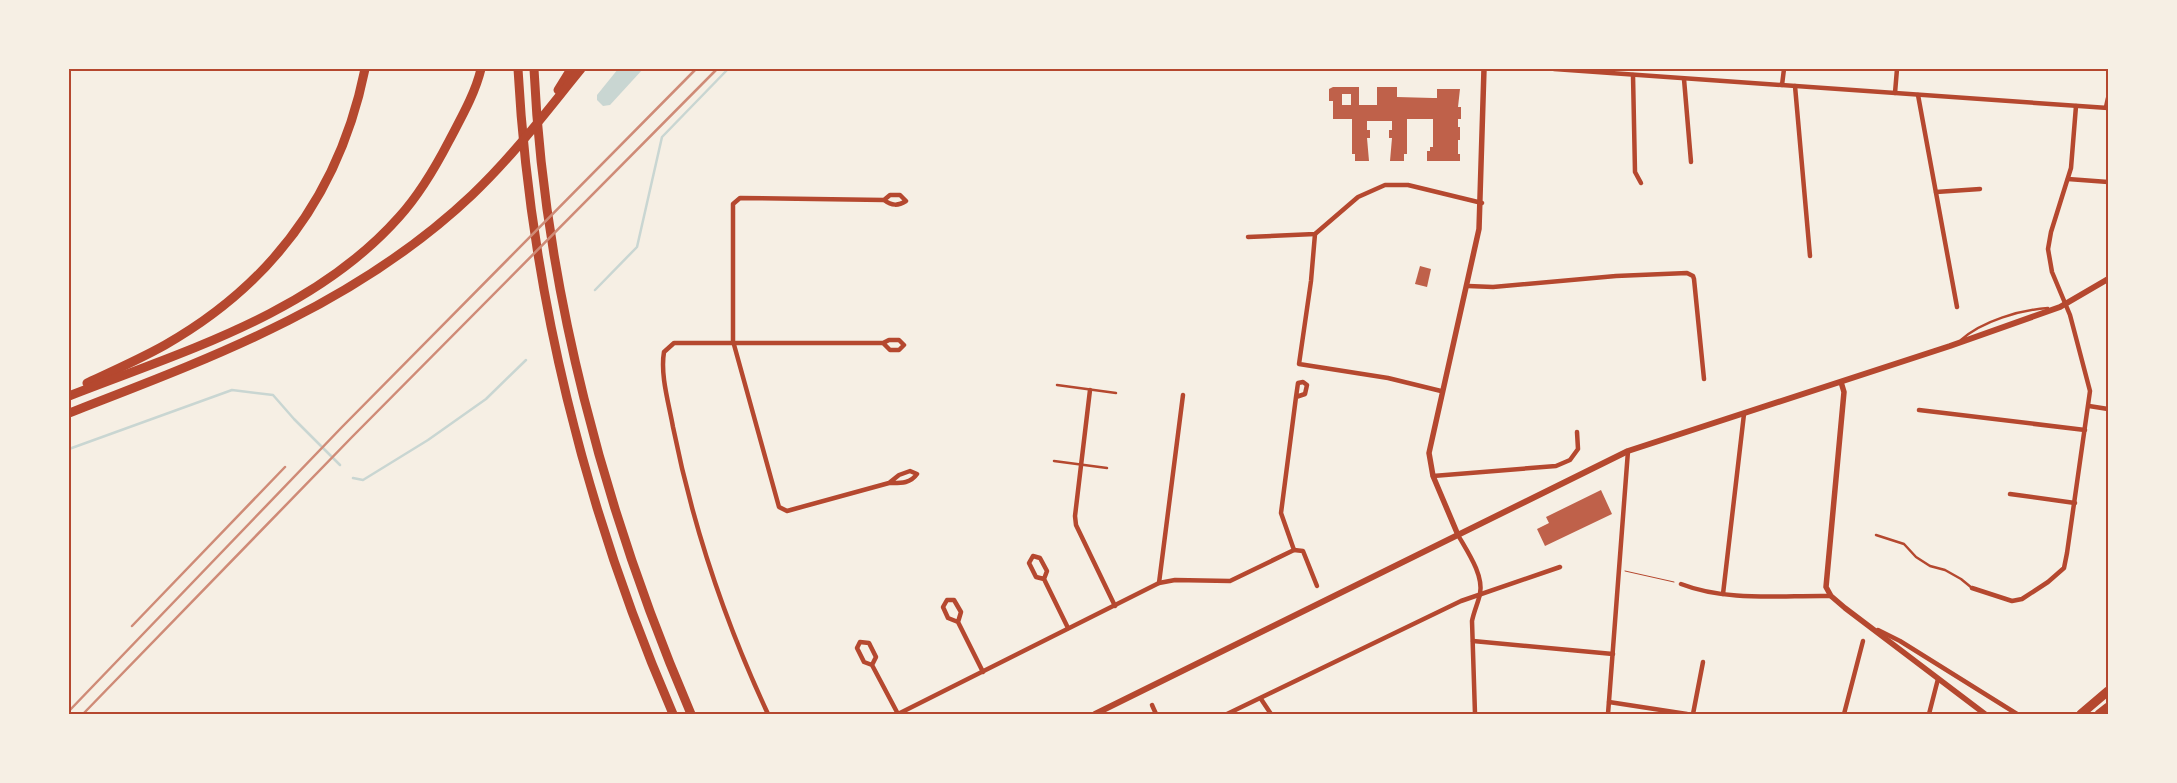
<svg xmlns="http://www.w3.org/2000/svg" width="2177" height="783" viewBox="0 0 2177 783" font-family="Commissioner,sans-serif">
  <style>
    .water { fill: #c9d6d2 }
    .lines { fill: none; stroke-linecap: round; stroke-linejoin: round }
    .stream { stroke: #c9d6d2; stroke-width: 2.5 }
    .building { fill: #bf614a; fill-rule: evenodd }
    .path { stroke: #b5482f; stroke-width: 1 }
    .service { stroke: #b5482f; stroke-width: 2.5 }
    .minor { stroke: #b5482f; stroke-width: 4.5 }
    .tertiary { stroke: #b5482f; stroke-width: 5.5 }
    .secondary { stroke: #b5482f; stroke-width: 6 }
    .motorway { stroke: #b5482f; stroke-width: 9 }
    .rail { stroke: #cf8b77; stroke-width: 2.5 }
    .neatline { fill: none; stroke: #b5482f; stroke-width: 2 }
  </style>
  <rect width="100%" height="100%" fill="#f6efe4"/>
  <!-- water -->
  <path class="water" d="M618,69H643L610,105L603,106L597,100V95Z"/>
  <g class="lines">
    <!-- stream -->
    <g class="stream">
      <path d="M595,290L637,247L662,137L728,69"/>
      <path d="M69,449L232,390L273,395L294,419L340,465"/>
      <path d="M353,478L363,480L428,440L486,399L526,360"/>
    </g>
  </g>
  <!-- building -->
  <g class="building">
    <path d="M1333,87H1359V105H1377V87H1397V97L1433,98H1437V89H1460L1458,107H1461V119H1458V127H1460V140H1458V154H1460V161H1427V151H1430V147H1433V119H1407V154H1404V161H1390L1392,138H1389V130H1392V121H1367V130H1370V138H1367L1369,161H1355V154H1352V119H1333V101H1329V89ZM1342,94H1351V105H1342Z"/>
    <path d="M1420,266L1431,269L1427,287L1415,284Z"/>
    <path d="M1601,490L1612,514L1545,546L1537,529L1549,523L1546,517Z"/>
  </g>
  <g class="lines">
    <!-- path -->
    <path class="path" d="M1625,571L1674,582"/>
    <!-- service -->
    <g class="service">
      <path d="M1961,340C1982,321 2020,310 2048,308"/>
      <path d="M1057,385L1116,393"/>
      <path d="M1054,461L1107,468"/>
      <path d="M1876,535L1904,544L1916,557L1930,566L1945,570L1961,579L1972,588"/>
    </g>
    <!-- minor -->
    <g class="minor">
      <path d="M1554,69L2108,108"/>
      <path d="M1633,75L1635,172L1641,183"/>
      <path d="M1684,79L1691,162"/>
      <path d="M1782,85L1784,69"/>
      <path d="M1795,86L1810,256"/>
      <path d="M1895,93L1897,69"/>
      <path d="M1918,95L1957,307"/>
      <path d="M2106,107L2108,98"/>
      <path d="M2068,179L2108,182"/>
      <path d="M1936,192L1980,189"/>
      <path d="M884,200L890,195H900L906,201C898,206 892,206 884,200L740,198L733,204V341L779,507L787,511L889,483C900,483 910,484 917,474L910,471L899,475L889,483"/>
      <path d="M1315,234L1311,281L1299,364L1388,378L1441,391"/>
      <path d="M1248,237L1315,234L1358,197L1385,185H1408L1482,203"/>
      <path d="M1468,286L1493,287L1616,276L1687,273L1693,276L1694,279L1704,379"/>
      <path d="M1090,390L1075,516L1076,525L1115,606"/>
      <path d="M2089,406L2108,409"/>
      <path d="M1919,410L2085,430"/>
      <path d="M1433,476L1556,466L1570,460L1578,449L1577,432"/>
      <path d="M2010,494L2075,503"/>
      <path d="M1458,535C1467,551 1484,575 1480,594C1478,603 1474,611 1472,621L1475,714"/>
      <path d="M1294,550L1303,551L1317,586"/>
      <path d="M1044,579L1036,577L1029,563L1033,556L1040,558L1047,571L1044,579L1068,628"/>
      <path d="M1159,583L1183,395"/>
      <path d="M1681,584C1727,602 1782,595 1831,596"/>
      <path d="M1972,588L2012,601L2022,599L2048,582L2064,568L2067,553L2090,391L2070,315L2052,272L2048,249L2051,232L2071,168L2076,106"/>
      <path d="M1723,594L1744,414"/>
      <path d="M958,622L948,618L943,607L947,600H954L961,612L958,622L983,672"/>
      <path d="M1878,630L1900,641L2017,714"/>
      <path d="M1473,641L1613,654"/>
      <path d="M872,665L876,657L869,643L860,642L857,648L864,662L872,665L898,714"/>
      <path d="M1261,699L1271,714"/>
      <path d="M1609,702L1687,714"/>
      <path d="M1152,705L1156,714"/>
      <path d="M768,714C725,622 693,527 673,427C669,404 660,375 664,352L674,343H883L890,350H899L904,345L899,340H889L883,343"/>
      <path d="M898,714L1159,583L1175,580L1230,581L1294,550L1281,513L1296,397L1305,394L1307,385L1303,382L1298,383L1296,397"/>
      <path d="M1227,714L1461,601L1560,567"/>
      <path d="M1608,714L1628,451"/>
      <path d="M1693,714L1703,662"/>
      <path d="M1844,714L1863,641"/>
      <path d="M1929,714L1938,679"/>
    </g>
    <!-- tertiary -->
    <g class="tertiary">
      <path d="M1841,382L1844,392L1826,587L1831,596L1845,608L1985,714"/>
      <path d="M1458,535L1433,476L1429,453L1479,229L1484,69"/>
    </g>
    <!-- secondary -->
    <path class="secondary" d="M1095,714L1628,451L1950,346L2060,307L2108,279"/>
    <!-- motorway -->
    <g class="motorway">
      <path d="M518,69C530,290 585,511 673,714"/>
      <path d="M534,69C544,287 605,514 691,714"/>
      <path d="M558,90L571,69"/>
      <path d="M87,383C113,371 140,359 165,345C274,283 340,192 365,69"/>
      <path d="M69,396C184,351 314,313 399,217C419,195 435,168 449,141C461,118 475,94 481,69"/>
      <path d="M69,413C214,357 357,304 472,195C513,156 546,112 581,69"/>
      <path d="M2081,714L2108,691"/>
      <path d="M2099,714L2108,707"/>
    </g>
    <!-- rail -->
    <g class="rail">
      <path d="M132,626L285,467"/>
      <path d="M69,711L342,427L696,69"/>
      <path d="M83,714L352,437L717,69"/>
    </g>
  </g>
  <!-- border -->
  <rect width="2177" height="783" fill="none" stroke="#f6efe4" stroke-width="140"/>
  <rect x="70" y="70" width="2037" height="643" class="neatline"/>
</svg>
